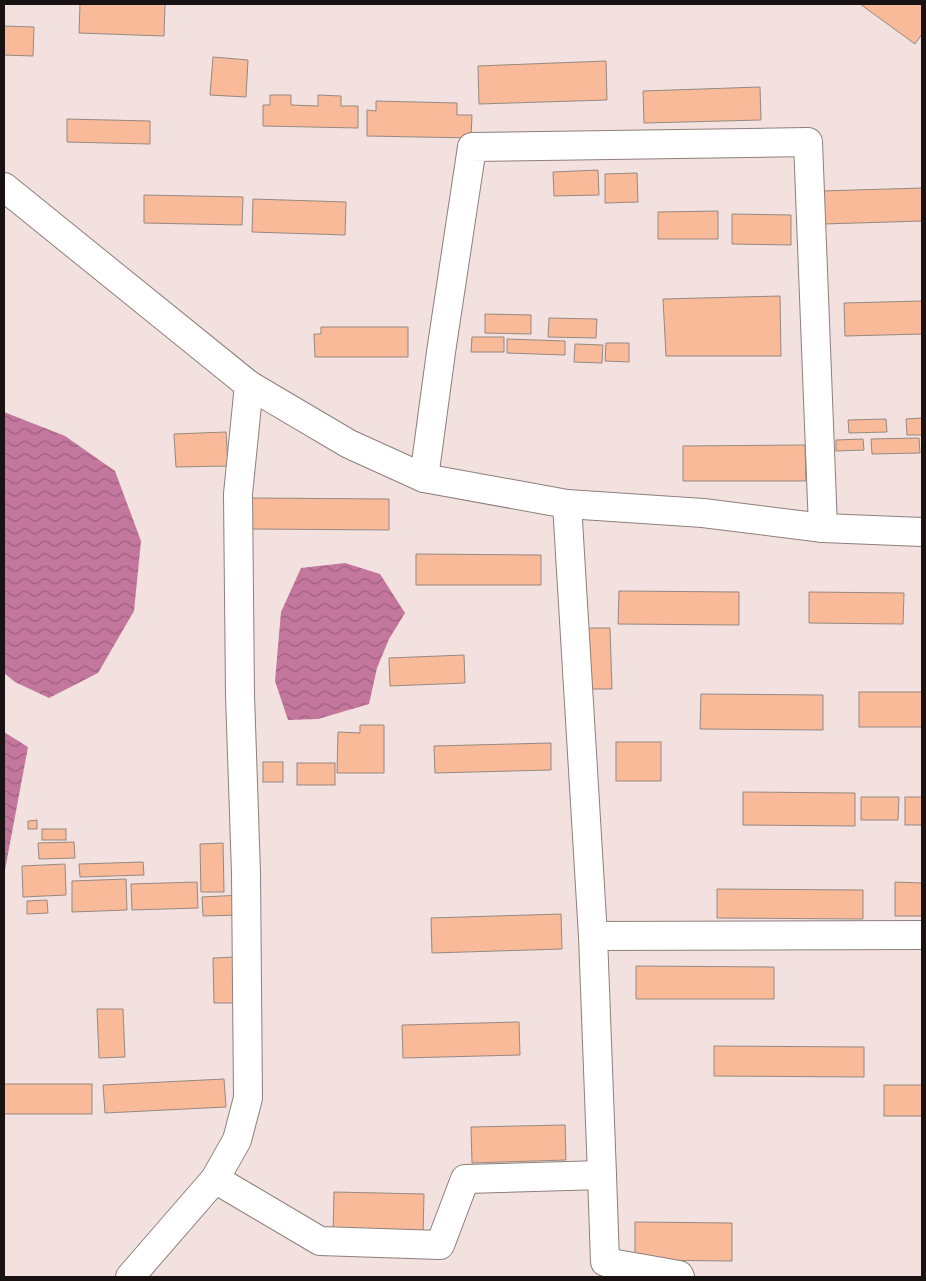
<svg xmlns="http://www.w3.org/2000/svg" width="926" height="1281" viewBox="0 0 926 1281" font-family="'Noto Serif',serif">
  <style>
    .water { fill: url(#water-waves) }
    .building { fill: #f8ba98; stroke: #978982 }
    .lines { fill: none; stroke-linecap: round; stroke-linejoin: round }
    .minor-casing { stroke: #8e7f7c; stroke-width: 30 }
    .minor { stroke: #fff; stroke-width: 28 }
  </style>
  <defs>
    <pattern id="water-waves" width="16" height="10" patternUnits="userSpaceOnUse" patternTransform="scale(1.25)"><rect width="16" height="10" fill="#c4779c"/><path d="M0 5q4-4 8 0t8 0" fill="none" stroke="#9e607e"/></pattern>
  </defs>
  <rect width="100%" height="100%" fill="#f2e1de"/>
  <!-- water -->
  <g class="water">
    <path d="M4,412L65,436L115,471L141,541L134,611L98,673L49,698L15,682L4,673Z"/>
    <path d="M345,563L380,574L405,613L389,639L377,668L369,704L318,719L288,720L275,681L281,612L301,568Z"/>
    <path d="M4,732L28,747L4,875Z"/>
  </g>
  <!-- building -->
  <g class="building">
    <path d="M80,4H165L164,36L79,33Z"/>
    <path d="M860,4H922V34L915,44Z"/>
    <path d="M4,26L34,27L33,56L4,55Z"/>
    <path d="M213,57L248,60L246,97L210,95Z"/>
    <path d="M606,61L607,100L479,104L478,66Z"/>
    <path d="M760,87L761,120L644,123L643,91Z"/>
    <path d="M270,95H291V105L318,106V95L341,96V106H358V128L263,126V105H270Z"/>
    <path d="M376,101L457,103V115H472L471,138L367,136V110L376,111Z"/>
    <path d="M67,119L150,121V144L67,142Z"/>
    <path d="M598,170L599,195L554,196L553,172Z"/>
    <path d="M637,173L638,202L605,203V174Z"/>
    <path d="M922,188V221L823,224L822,191Z"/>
    <path d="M144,195L243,197L242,225L144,223Z"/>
    <path d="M253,199L346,202L345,235L252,232Z"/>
    <path d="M718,211V239H658V212Z"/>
    <path d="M732,214L791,215V245L732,244Z"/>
    <path d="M780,296L781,356H666L663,299Z"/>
    <path d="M922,301V334L845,336L844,303Z"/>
    <path d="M485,314L531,315V334L485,333Z"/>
    <path d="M549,318L597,319L596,338L548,337Z"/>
    <path d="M321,327H408V357H315L314,334H321Z"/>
    <path d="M472,337H504V352H471Z"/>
    <path d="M507,339L565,341V355L507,353Z"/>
    <path d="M606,343H629V362L605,361Z"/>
    <path d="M575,344L603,345L602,363L574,362Z"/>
    <path d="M922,418V435H907L906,419Z"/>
    <path d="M886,419L887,432L849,433L848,420Z"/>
    <path d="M226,432L228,466L176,467L174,434Z"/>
    <path d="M919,438L920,453L872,454L871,439Z"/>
    <path d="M863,439L864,450L836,451V440Z"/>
    <path d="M805,445L806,481H683V446Z"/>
    <path d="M251,498L389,499V530L251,529Z"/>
    <path d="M416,554L541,555V585H416Z"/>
    <path d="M619,591L739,592V625L618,624Z"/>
    <path d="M809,592L904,593L903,624L809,623Z"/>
    <path d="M586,628H610L612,689H588Z"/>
    <path d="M464,655L465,683L390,686L389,658Z"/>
    <rect x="859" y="692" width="63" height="35"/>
    <path d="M701,694L823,695V730L700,729Z"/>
    <path d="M360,725H384V773H337L338,732L360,733Z"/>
    <rect x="616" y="742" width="45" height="39"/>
    <path d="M551,743V770L435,773L434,746Z"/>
    <rect x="263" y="762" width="20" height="20"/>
    <rect x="297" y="763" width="38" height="22"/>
    <path d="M743,792L855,793V826L743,825Z"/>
    <path d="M861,797H899L898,820H861Z"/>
    <rect x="905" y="797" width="17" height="28"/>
    <path d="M37,820V829H28V821Z"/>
    <rect x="42" y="829" width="24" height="11"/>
    <path d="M74,842L75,858L39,859L38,843Z"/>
    <path d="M223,843L224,892H201L200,844Z"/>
    <path d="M143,862L144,875L80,877L79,864Z"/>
    <path d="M65,864L66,895L23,897L22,866Z"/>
    <path d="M126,879L127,910L72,912V881Z"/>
    <path d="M197,882L198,908L132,910L131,884Z"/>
    <path d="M895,882L922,883V916H895Z"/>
    <path d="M717,889L863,890V919L717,918Z"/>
    <path d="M242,895V915L203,916L202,897Z"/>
    <path d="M47,900L48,913L27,914V901Z"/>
    <path d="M561,914L562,949L432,953L431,918Z"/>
    <path d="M235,957L236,1003H214L213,958Z"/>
    <path d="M636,966L774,967V999H636Z"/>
    <path d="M97,1009H123L125,1057L99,1058Z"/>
    <path d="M519,1022L520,1055L403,1058L402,1025Z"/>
    <path d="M714,1046L864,1047V1077L714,1076Z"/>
    <path d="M224,1079L226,1107L105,1113L103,1085Z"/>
    <rect x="4" y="1084" width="88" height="30"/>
    <rect x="884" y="1085" width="38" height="31"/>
    <path d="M565,1125L566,1160L472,1163L471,1127Z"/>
    <path d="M334,1192L424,1194L423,1236L333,1235Z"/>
    <path d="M635,1222L732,1223V1261L635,1260Z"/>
  </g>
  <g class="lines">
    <defs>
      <g id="minor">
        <path d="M4,187L249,385L349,444L424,478L567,504L703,513L823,528L922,532"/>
        <path d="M424,478L441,352L472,147L808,142L823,528"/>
        <path d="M567,504L593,936L602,1175"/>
        <path d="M593,936L922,935"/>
        <path d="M215,1179L237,1140L248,1098L246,873L240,695L238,494L249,385"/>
        <path d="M130,1277L215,1179L320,1241L440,1245L465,1179L602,1175L605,1262L679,1275L680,1277"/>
      </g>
    </defs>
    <!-- minor casing -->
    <use href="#minor" class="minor-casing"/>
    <!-- minor -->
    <use href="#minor" class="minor"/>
  </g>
  <!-- border -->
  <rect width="926" height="1281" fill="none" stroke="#181312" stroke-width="10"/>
</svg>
